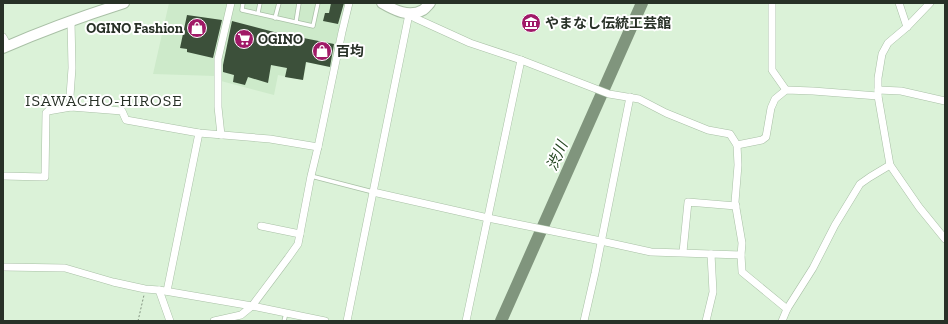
<svg xmlns="http://www.w3.org/2000/svg" width="948" height="324" viewBox="0 0 948 324" font-family="'Zilla Slab','Noto Sans JP',serif">
  <style>
    .built { fill: #cdeaca }
    .lines { fill: none; stroke-linecap: round; stroke-linejoin: round }
    .river { stroke: #80957d; stroke-width: 12 }
    .building { fill: #3c503a }
    .service-casing { stroke: #a9c0a6; stroke-width: 5 }
    .minor-casing { stroke: #a9c0a6; stroke-width: 8 }
    .secondary-casing { stroke: #a9c0a6; stroke-width: 12 }
    .path { stroke: #829280; stroke-width: 1; stroke-dasharray: 2 2; stroke-linecap: butt }
    .service { stroke: #fff; stroke-width: 3.5 }
    .minor { stroke: #fff; stroke-width: 7 }
    .secondary { stroke: #fff; stroke-width: 10 }
    .labels { text-anchor: middle; dominant-baseline: central; stroke-width: 4; stroke-linejoin: round; paint-order: stroke }
    .poi-label { font-size: 14px; font-weight: bold; fill: #283127; stroke: #fff; text-anchor: start }
    .water-label { font-size: 15px; font-style: italic; fill: #244620; stroke: #fff }
    .quarter-label { font-size: 16px; letter-spacing: 1px; fill: #283127; stroke: #fff }
  </style>
  <rect width="100%" height="100%" fill="#dbf2d8"/>
  <!-- built -->
  <path class="built" d="M169,3H347L333,68L307,62L303,80L278,75L274,95L221,81L215,76L153,74Z"/>
  <g class="lines">
    <!-- river -->
    <path class="river" d="M501,321L642,3"/>
  </g>
  <!-- building -->
  <g class="building">
    <path d="M331,3H344L338,24L323,21L325,13H329Z"/>
    <path d="M187,15L222,20L213,58L187,52V49L180,48Z"/>
    <path d="M232,21L278,33L334,44L330,67L306,62L303,80L285,77L287,68L271,65L268,83L248,77L245,85L233,82L234,75L223,72V65Z"/>
  </g>
  <g class="lines">
    <defs>
      <g id="service">
        <path d="M243,3L242,10L313,26L318,3"/>
        <path d="M258,13L260,3"/>
        <path d="M275,18L279,3"/>
        <path d="M296,22L299,3"/>
        <path d="M311,176L373,192"/>
        <path d="M284,321L286,313"/>
      </g>
      <g id="minor">
        <path d="M772,3V70L786,90"/>
        <path d="M899,3L907,27"/>
        <path d="M930,3L907,27L888,43L882,54L878,78V96L890,165L919,207L945,239"/>
        <path d="M71,21L72,68L70,96L71,107"/>
        <path d="M3,37L8,46"/>
        <path d="M878,90L901,91L945,101"/>
        <path d="M221,135L218,107V59L231,3"/>
        <path d="M737,145L762,140L766,137L771,108L775,99L786,90L813,91L878,96"/>
        <path d="M3,176L45,177L46,113L48,111L71,107L122,111L126,120L199,133L270,139L318,147"/>
        <path d="M373,192L488,218L601,241L651,252L741,255"/>
        <path d="M261,226L300,234"/>
        <path d="M683,252L688,202L736,206"/>
        <path d="M3,267L65,268L113,282L145,289L159,290L252,306L325,321"/>
        <path d="M159,290L170,321"/>
        <path d="M167,291L199,133"/>
        <path d="M214,321L241,315L252,306L288,258L298,244L311,176L318,147L342,32L349,3"/>
        <path d="M347,321L409,14L415,18L470,43L521,60L609,94L639,99L666,113L708,130L730,134L737,145L738,165L735,202L742,243L741,255L742,272L787,309"/>
        <path d="M466,321L521,60"/>
        <path d="M584,321L595,273L630,97"/>
        <path d="M706,321L713,292L711,254"/>
        <path d="M782,321L787,309L813,268L835,225L860,184L870,177L890,165"/>
      </g>
      <g id="secondary">
        <path d="M382,3C394,10 409,18 423,10C426,8 428,5 430,3"/>
        <path d="M3,48C42,31 83,16 124,3"/>
      </g>
    </defs>
    <!-- service casing -->
    <use href="#service" class="service-casing"/>
    <!-- minor casing -->
    <use href="#minor" class="minor-casing"/>
    <!-- secondary casing -->
    <use href="#secondary" class="secondary-casing"/>
    <!-- path -->
    <path class="path" d="M138,321L144,295"/>
    <!-- service -->
    <use href="#service" class="service"/>
    <!-- minor -->
    <use href="#minor" class="minor"/>
    <!-- secondary -->
    <use href="#secondary" class="secondary"/>
  </g>
  <!-- icons -->
  <defs>
    <symbol id="museum-disc" viewBox="-11 -11 22 22"><circle r="9.5" fill="#a01967" stroke="#fff"/><path d="M0-6L6-3V-2H-6V-3ZM-5-1h2V3h-2ZM-1-1h2V3h-2ZM3-1h2V3H3ZM-6 4H6V6H-6Z" fill="#fff"/></symbol>
    <symbol id="shop-disc" viewBox="-11 -11 22 22"><circle r="9.5" fill="#a01967" stroke="#fff"/><path d="M-5-2.5h2.3a2.7 3.5 0 0 1 5.4 0H5L5.5 6h-11ZM-1.5-2.5h3a1.5 2.3 0 0 0-3 0Z" fill="#fff"/></symbol>
    <symbol id="supermarket-disc" viewBox="-11 -11 22 22"><circle r="9.5" fill="#a01967" stroke="#fff"/><path d="M-6-5.5h2.5l.6 2H6L4.5 2H-2.5L-4.4-4H-6ZM-1.5 3.2a1.3 1.3 0 1 0 .1 0ZM3 3.2a1.3 1.3 0 1 0 .1 0Z" fill="#fff"/></symbol>
  </defs>
  <g fill-rule="evenodd">
    <use href="#museum-disc" x="520" y="12" width="22" height="22"/>
    <use href="#shop-disc" x="186" y="17" width="22" height="22"/>
    <use href="#supermarket-disc" x="233" y="28" width="22" height="22"/>
    <use href="#shop-disc" x="311" y="40" width="22" height="22"/>
  </g>
  <g class="labels">
    <!-- poi labels -->
    <g class="poi-label">
      <text x="545" y="23">やまなし伝統工芸館</text>
      <text x="183" y="28" text-anchor="end">OGINO Fashion</text>
      <text x="258" y="39">OGINO</text>
      <text x="336" y="51">百均</text>
    </g>
    <!-- water labels -->
    <g class="water-label">
      <text transform="translate(557 156) rotate(-66)">渋川</text>
    </g>
    <!-- quarter labels -->
    <g class="quarter-label">
      <text x="104" y="100">ISAWACHO-HIROSE</text>
    </g>
  </g>
  <!-- border -->
  <rect width="948" height="324" fill="none" stroke="#283127" stroke-width="8"/>
</svg>
